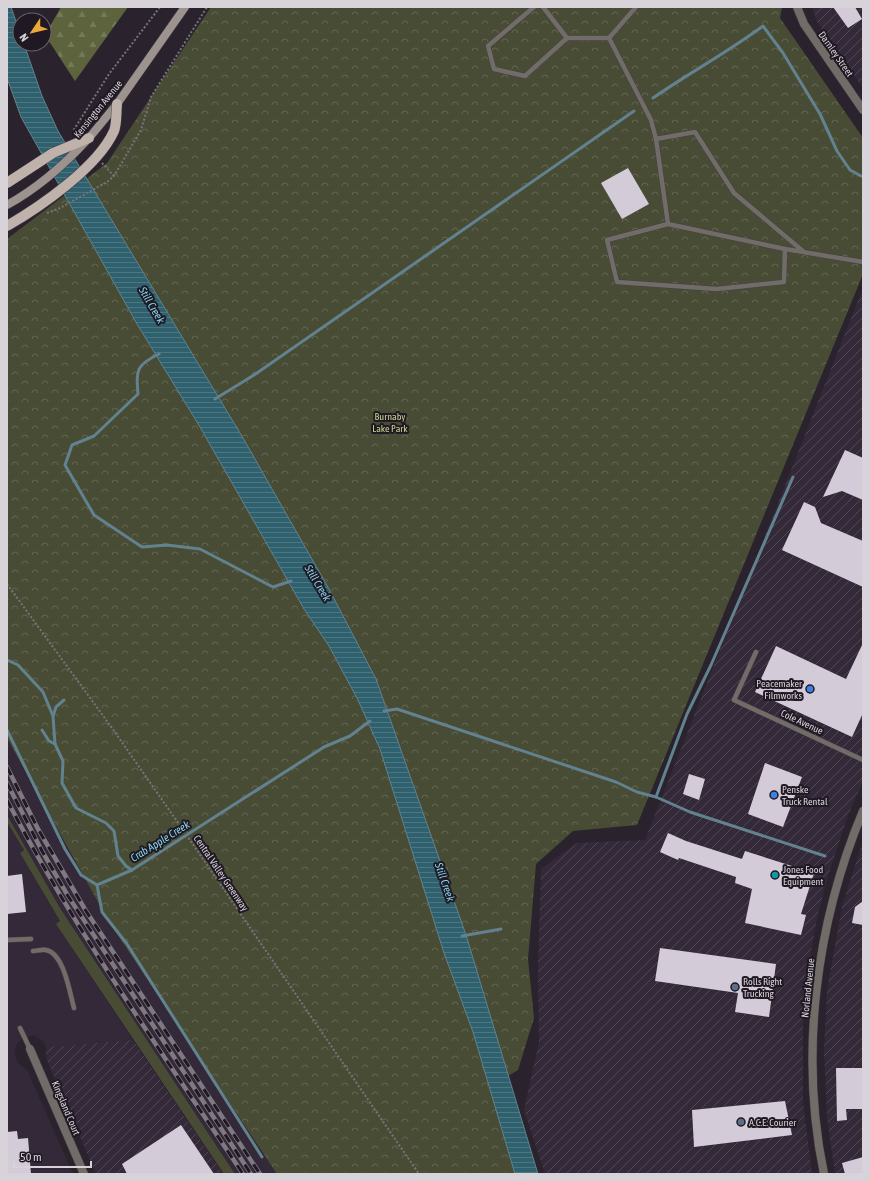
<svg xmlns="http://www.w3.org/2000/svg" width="870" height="1181" viewBox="0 0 870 1181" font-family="'Asap Condensed',sans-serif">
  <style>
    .built { fill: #342939 }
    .industrial { fill: url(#industrial-furrows) }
    .green { fill: #484c35 }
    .forest { fill: url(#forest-firs) }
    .park { fill: url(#park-crowns) }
    .water { fill: url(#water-rules); stroke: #61828e }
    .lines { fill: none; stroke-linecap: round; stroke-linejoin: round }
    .stream { stroke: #61828e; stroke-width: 3 }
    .building { fill: #d4cbd8 }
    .service-casing { stroke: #463f49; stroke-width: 5.5 }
    .minor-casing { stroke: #463f49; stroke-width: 9 }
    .tertiary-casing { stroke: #463f49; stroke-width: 9 }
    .secondary-casing { stroke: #463f49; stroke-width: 9 }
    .path { stroke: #78727b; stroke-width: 2; stroke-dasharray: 2 2; stroke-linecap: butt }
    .service { stroke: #726c68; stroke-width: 4.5 }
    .minor { stroke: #726c68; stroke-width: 8 }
    .tertiary { stroke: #726c68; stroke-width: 8 }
    .secondary { stroke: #9d938e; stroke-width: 8 }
    .rail-casing { stroke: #7f7981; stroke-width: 4.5 }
    .rail { stroke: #201923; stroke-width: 3; stroke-dasharray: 9; stroke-linecap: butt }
    .secondary-bridge-casing { stroke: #463f49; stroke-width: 9; stroke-linecap: butt }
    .primary-bridge-casing { stroke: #463f49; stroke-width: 11; stroke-linecap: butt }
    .secondary-bridge { stroke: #9d938e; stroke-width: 8 }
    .primary-bridge { stroke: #bfb2ab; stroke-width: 10 }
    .shop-dot { fill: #3f7fe0; stroke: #201923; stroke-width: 1.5 }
    .culture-dot { fill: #0f9aa8; stroke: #201923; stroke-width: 1.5 }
    .service-dot { fill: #5c6f8a; stroke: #201923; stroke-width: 1.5 }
    .labels { text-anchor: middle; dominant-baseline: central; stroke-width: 4; stroke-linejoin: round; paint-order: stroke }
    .street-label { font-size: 10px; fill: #d7d3d9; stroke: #201923 }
    .park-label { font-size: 10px; fill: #c9d492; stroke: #201923 }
    .poi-label { font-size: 10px; fill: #d7d3d9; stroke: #201923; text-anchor: start }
    .water-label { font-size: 11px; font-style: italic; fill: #84d7ef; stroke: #201923 }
  </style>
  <defs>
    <pattern id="industrial-furrows" width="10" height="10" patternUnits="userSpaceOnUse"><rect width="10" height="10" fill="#342939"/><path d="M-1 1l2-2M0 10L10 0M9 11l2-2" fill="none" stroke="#514755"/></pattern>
    <pattern id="forest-firs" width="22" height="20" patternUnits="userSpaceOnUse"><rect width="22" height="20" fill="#5d643d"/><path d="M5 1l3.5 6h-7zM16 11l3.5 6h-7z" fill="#747958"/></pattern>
    <pattern id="park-crowns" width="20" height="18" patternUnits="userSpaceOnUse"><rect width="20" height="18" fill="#484c35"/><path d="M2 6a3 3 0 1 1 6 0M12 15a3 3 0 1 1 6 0" fill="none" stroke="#626552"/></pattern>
    <pattern id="water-rules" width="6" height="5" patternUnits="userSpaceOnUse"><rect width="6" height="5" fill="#2f606e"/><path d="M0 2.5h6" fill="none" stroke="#4c7682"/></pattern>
  </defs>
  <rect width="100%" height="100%" fill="#2a232d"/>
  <!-- built -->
  <g class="built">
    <path d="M7,738L109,922L277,1174H235L60,908L7,815Z"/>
    <path d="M7,822L24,850L20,853L60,922L56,924L133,1040L46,1047L43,1041L34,1035L22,1039L16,1045L15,1056L18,1063L27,1070L73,1174H7Z"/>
  </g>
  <!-- industrial -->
  <g class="industrial">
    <path d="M812,7H863V88L817,22Z"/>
    <path d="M863,288V781L847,818L827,879L817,918L805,985L803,1016V1103L812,1174H545L524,1110L539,1042L538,968L541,869L577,843L645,840Z"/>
    <path d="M863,841V1174H835L827,1117L824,1050L827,991L842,906Z"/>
    <path d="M133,1040L223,1174H96L46,1058V1047Z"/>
  </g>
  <!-- green -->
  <path class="green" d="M7,815L60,908L235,1174H224L56,924L60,921L20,853L24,850L7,822Z"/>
  <!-- forest -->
  <path class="forest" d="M61,7H128L75,81L45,35Z"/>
  <!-- park -->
  <path class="park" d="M211,7H782L780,18L863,138V274L637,825L573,831L536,864L528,959L534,1018L518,1070L496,1083L526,1174H277L109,922L7,738V239L107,163Z"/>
  <!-- water -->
  <path class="water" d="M7,7H11L20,33V44H24L42,96L58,131L243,438L329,589L376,679L466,935L538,1174H515L473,1032L444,953L380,749L358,700L329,646L304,609L200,427L137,324L21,117L7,78Z"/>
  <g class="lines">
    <!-- stream -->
    <g class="stream">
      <path d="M653,98C689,73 728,52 763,26L783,53L820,114L837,151L850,170L863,177"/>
      <path d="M159,354C136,365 136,370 138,394L94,436L72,445L65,465L94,515L142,547L167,545L200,549L273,587L291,581"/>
      <path d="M215,399L254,375L634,111"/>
      <path d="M7,660L18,665L43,692L53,716L55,744L63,761L62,783L76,808L106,823L114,831L118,856L126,866L132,870L324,747L350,736L370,721"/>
      <path d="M384,711L397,709L616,782L637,792L656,797L690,812L825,856"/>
      <path d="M53,716L56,707L64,700"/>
      <path d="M7,730L65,849L81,875L97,885L102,912L127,944L262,1157"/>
      <path d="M42,730L49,741L55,744"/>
      <path d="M656,797L687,714L711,665L793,477"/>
      <path d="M97,885L132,870"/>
      <path d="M462,936L501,929"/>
    </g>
  </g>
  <!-- building -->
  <g class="building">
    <path d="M833,7H855L862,19L848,28Z"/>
    <path d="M628,168L649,204L622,219L601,183Z"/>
    <path d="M845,450L863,458V500L842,491L823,497Z"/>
    <path d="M804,502L815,507L821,523L863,541V587L782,550Z"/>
    <path d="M863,643V713L852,737L755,692L776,646L846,679Z"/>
    <path d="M765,763L802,777L783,827L748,814Z"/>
    <path d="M689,774L705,779L699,800L683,794Z"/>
    <path d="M668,833L686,841L742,859L745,851L814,873L801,914L806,915L801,935L745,923L752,889L735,883L736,877L679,858L678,860L660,852Z"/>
    <path d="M22,874L26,912L7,914V876Z"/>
    <path d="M863,901V925L852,923L855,907Z"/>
    <path d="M660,948L776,964L769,1017L735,1012L738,993L655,981Z"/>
    <path d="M836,1068H863V1109H846L847,1120L837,1121Z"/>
    <path d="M785,1101L792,1135L694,1147L692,1110Z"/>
    <path d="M181,1125L214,1174H127L122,1164Z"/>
    <path d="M17,1131L18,1139L28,1138L31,1174H7V1132Z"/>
    <path d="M863,1157V1174H845L842,1163Z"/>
  </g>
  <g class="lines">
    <defs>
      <g id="service">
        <path d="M534,7L488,46L494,69L525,76L567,38"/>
        <path d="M543,7L567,38H609"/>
        <path d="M636,7L609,38L651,120L656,139"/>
        <path d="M668,224L607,240L617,282L717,289L784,282L785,249"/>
        <path d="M804,252L734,193L695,132L656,139L668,224L785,249L863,262"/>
        <path d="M756,652L734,700L863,760"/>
        <path d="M7,940L31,939"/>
        <path d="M33,951C37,951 42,949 46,950C64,953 70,994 74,1008"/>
        <path d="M20,1028L30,1049"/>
      </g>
      <g id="minor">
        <path d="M797,7L804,24L863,110"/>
        <path d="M30,1049L84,1174"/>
      </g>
      <path id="tertiary" d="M824,1174C799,1054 816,923 863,811"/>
      <path id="secondary" d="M89,138L117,104L185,7"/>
    </defs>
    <!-- service casing -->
    <use href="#service" class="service-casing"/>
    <!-- minor casing -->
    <use href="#minor" class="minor-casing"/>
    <!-- tertiary casing -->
    <use href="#tertiary" class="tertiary-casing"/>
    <!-- secondary casing -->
    <use href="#secondary" class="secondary-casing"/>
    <!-- path -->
    <g class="path">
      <path d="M75,133L73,131L109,74L160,7"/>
      <path d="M102,163L114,176"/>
      <path d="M47,213L60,208L107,182L114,176L141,130L151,97L207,7"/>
      <path d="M7,584L112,728L181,827L419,1174"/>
    </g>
    <!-- service -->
    <use href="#service" class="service"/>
    <!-- minor -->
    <use href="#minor" class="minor"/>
    <!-- tertiary -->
    <use href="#tertiary" class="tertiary"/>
    <!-- secondary -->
    <use href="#secondary" class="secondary"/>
    <defs>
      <g id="rail">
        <path d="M7,767L38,829L86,911L260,1174"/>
        <path d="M7,783L42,851L68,896L251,1174"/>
        <path d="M7,800C75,931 161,1051 243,1174"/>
      </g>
    </defs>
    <!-- rail casing -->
    <use href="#rail" class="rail-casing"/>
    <!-- rail -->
    <use href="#rail" class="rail"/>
    <defs>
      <path id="secondary-bridge" d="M7,205C38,188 63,166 87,140"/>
      <g id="primary-bridge">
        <path d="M7,183L53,153L89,138"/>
        <path d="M7,226C40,207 98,167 114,131C117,124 116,112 117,104"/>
      </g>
    </defs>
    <!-- secondary-bridge casing -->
    <use href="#secondary-bridge" class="secondary-bridge-casing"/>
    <!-- primary-bridge casing -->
    <use href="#primary-bridge" class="primary-bridge-casing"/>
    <!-- secondary-bridge -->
    <use href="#secondary-bridge" class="secondary-bridge"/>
    <!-- primary-bridge -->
    <use href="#primary-bridge" class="primary-bridge"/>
  </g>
  <!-- markers -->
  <g class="shop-dot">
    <circle cx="810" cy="689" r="4"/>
    <circle cx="774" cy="795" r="4"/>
  </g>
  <circle class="culture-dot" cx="775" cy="875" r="4"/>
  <g class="service-dot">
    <circle cx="735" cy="987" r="4"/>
    <circle cx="741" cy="1122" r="4"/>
  </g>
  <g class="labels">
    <!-- street labels -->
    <g class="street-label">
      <text transform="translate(836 54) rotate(55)">Darnley Street</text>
      <text transform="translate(98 109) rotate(-51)">Kensington Avenue</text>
      <text transform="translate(802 722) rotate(25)">Cole Avenue</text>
      <text transform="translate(221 873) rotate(56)">Central Valley Greenway</text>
      <text transform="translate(808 988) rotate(-84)">Norland Avenue</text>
      <text transform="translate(66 1108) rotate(67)">Kingsland Court</text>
    </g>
    <!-- park labels -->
    <g class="park-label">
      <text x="390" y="416">Burnaby<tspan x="390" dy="12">Lake Park</tspan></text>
    </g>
    <!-- poi labels -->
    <g class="poi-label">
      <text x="802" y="683" text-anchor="end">Peacemaker<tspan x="802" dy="12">Filmworks</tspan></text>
      <text x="782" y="789">Penske<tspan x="782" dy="12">Truck Rental</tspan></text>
      <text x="783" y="869">Jones Food<tspan x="783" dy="12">Equipment</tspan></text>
      <text x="743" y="981">Rolls Right<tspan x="743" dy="12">Trucking</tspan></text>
      <text x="749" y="1122">A.C.E. Courier</text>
    </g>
    <!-- water labels -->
    <g class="water-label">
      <text transform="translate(152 305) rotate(60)">Still Creek</text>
      <text transform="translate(318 583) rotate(59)">Still Creek</text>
      <text transform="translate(160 841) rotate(-32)">Crab Apple Creek</text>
      <text transform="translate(445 882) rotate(71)">Still Creek</text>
    </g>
  </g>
  <!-- border -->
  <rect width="870" height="1181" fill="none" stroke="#d7d3d9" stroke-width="16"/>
  <!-- north arrow -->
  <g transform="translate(32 32) rotate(235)"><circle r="19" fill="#201923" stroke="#69636c"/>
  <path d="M0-3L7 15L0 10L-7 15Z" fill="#eca93a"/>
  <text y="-6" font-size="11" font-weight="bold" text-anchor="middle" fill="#d7d3d9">N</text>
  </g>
  <!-- scale -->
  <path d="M14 1161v6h77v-6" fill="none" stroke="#d7d3d9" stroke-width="2"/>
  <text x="20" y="1161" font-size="12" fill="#d7d3d9" stroke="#201923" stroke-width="3" paint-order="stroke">50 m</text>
</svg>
